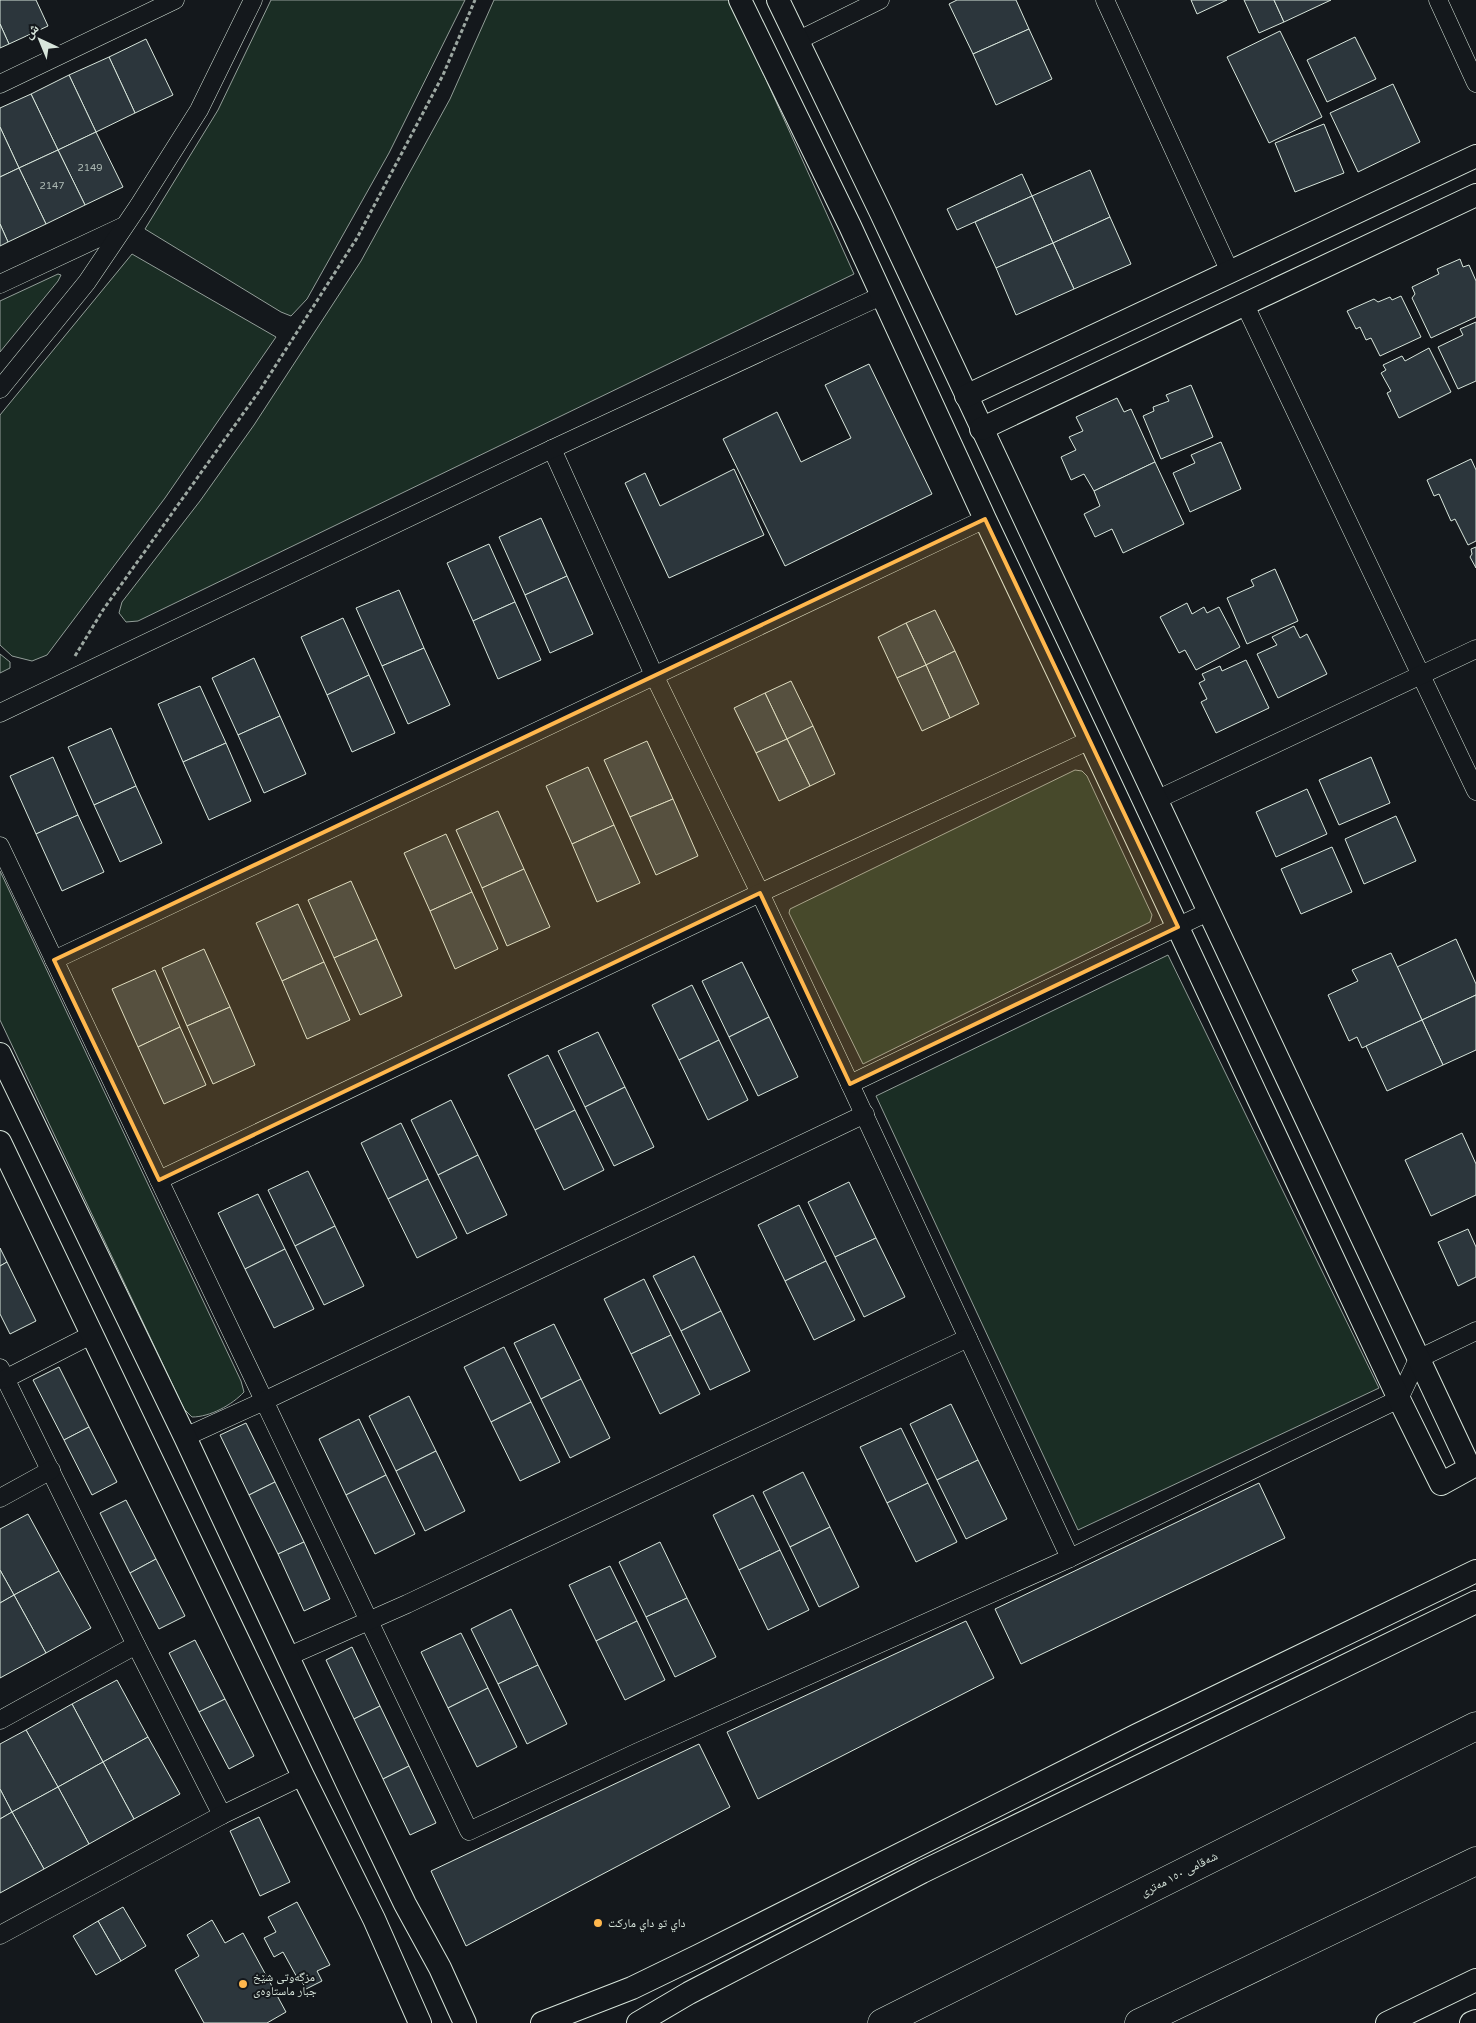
<svg xmlns="http://www.w3.org/2000/svg" width="1476" height="2023" viewBox="0 0 1476 2023" font-family="'Varela Round','Noto Naskh Arabic',sans-serif">
  <style>
    .green { fill: #1a2d24; stroke: #939e99 }
    .building { fill: #2c363c; stroke: #d8e6dc }
    .lines { fill: none; stroke-linecap: round; stroke-linejoin: round }
    .minor-casing { stroke: #d8e6dc; stroke-width: 19 }
    .tertiary-casing { stroke: #d8e6dc; stroke-width: 24 }
    .motorway-casing { stroke: #d8e6dc; stroke-width: 29 }
    .path { stroke: #9da8a2; stroke-width: 3; stroke-dasharray: 4 2.5; stroke-linecap: butt }
    .minor { stroke: #14181c; stroke-width: 18 }
    .tertiary { stroke: #14181c; stroke-width: 22 }
    .motorway { stroke: #14181c; stroke-width: 28 }
    .marked { fill: #ffb74d; fill-opacity: 0.2; stroke: #ffb74d; stroke-width: 4; stroke-linejoin: round }
    .poi-dot { fill: #ffb74d; stroke: #14181c; stroke-width: 2 }
    .labels { text-anchor: middle; dominant-baseline: central; stroke-width: 4; stroke-linejoin: round; paint-order: stroke }
    .number-label { font-size: 10px; fill: #adbab4 }
    .street-label { font-size: 12px; fill: #d8e6dc; stroke: #14181c }
    .poi-label { font-size: 12px; fill: #d8e6dc; stroke: #14181c; text-anchor: start }
  </style>
  <rect width="100%" height="100%" fill="#14181c"/>
  <!-- green -->
  <g class="green">
    <path d="M271,0H465L389,153L307,299L291,316L281,312L145,229L218,110Z"/>
    <path d="M494,0H730L854,274L138,621L126,622L119,613L122,602L200,501L254,425L361,261L450,99Z"/>
    <path d="M132,254L276,337L165,498L47,655L32,661L12,656L0,645V415Z"/>
    <path d="M58,274L61,275L58,281L0,352V301Z"/>
    <path d="M0,654L10,662V668L0,673Z"/>
    <path d="M1075,770L1082,771L1087,776L1152,915L1150,922L863,1064L789,913L790,909Z"/>
    <path d="M0,871L241,1381L244,1392C232,1405 210,1417 192,1417L184,1409L0,1020Z"/>
    <path d="M1168,955L1379,1388L1078,1530L876,1096Z"/>
  </g>
  <!-- building -->
  <g class="building">
    <path d="M0,0H36L48,26L9,44L0,24Z"/>
    <path d="M957,0H1016L1029,29L973,54L949,4Z"/>
    <path d="M1191,0H1227L1197,14Z"/>
    <path d="M1244,0H1274L1284,22L1259,33Z"/>
    <path d="M1274,0H1331L1284,22Z"/>
    <path d="M0,24L9,44L0,48Z"/>
    <path d="M1029,29L1052,79L996,105L973,54Z"/>
    <path d="M1280,31L1322,117L1269,143L1227,57Z"/>
    <path d="M1355,37L1376,79L1327,102L1307,60Z"/>
    <path d="M146,39L173,95L135,113L109,57Z"/>
    <path d="M109,57L135,113L96,132L69,75Z"/>
    <path d="M69,75L96,132L58,150L31,94Z"/>
    <path d="M1393,84L1420,142L1358,172L1330,113Z"/>
    <path d="M31,94L58,150L19,168L0,127V108Z"/>
    <path d="M1324,124L1344,173L1295,192L1275,143Z"/>
    <path d="M0,127L19,168L0,177Z"/>
    <path d="M96,132L123,187L85,205L58,150Z"/>
    <path d="M58,150L85,205L46,224L19,168Z"/>
    <path d="M19,168L46,224L8,242L0,224V177Z"/>
    <path d="M1090,170L1110,217L1053,243L1032,196Z"/>
    <path d="M1022,174L1032,196L957,230L947,209Z"/>
    <path d="M1032,196L1053,243L996,268L975,222Z"/>
    <path d="M1110,217L1131,264L1074,289L1053,243Z"/>
    <path d="M0,224L8,242L0,246Z"/>
    <path d="M1053,243L1074,289L1016,315L996,268Z"/>
    <path d="M1460,259L1463,267L1469,265L1476,281V317L1431,338L1412,298L1415,294L1412,287L1439,274L1437,269Z"/>
    <path d="M1401,296L1421,337L1380,356L1371,338L1366,340L1360,327L1356,329L1347,311L1374,299L1378,302L1390,297L1392,300Z"/>
    <path d="M1476,322V381L1458,389L1438,347L1463,335L1460,329Z"/>
    <path d="M1429,348L1451,392L1399,418L1387,393L1391,391L1381,373L1386,370L1383,365L1402,356L1405,361Z"/>
    <path d="M869,364L932,494L785,566L723,439L777,412L801,462L851,438L825,385Z"/>
    <path d="M1191,385L1213,437L1161,459L1143,416L1154,411L1153,407L1169,401L1166,395Z"/>
    <path d="M1117,398L1124,412L1131,409L1155,462L1094,491L1084,474L1071,480L1061,457L1076,450L1069,437L1083,431L1076,417Z"/>
    <path d="M1221,442L1241,489L1190,512L1173,473L1195,463L1191,455Z"/>
    <path d="M1471,459L1476,470V541L1468,545L1455,519L1451,521L1439,494L1434,496L1427,480Z"/>
    <path d="M1155,462L1184,524L1123,553L1112,529L1095,537L1084,514L1100,506L1094,491Z"/>
    <path d="M734,469L764,535L669,578L625,483L645,473L660,506Z"/>
    <path d="M541,518L567,576L525,595L499,537Z"/>
    <path d="M489,544L515,602L473,621L447,563Z"/>
    <path d="M1476,547V568L1470,557L1472,554L1471,549Z"/>
    <path d="M1275,569L1298,621L1247,644L1227,598L1254,586L1251,580Z"/>
    <path d="M567,576L593,634L550,653L525,595Z"/>
    <path d="M399,590L424,648L382,666L356,608Z"/>
    <path d="M515,602L541,660L498,679L473,621Z"/>
    <path d="M1187,603L1192,614L1204,607L1207,613L1219,607L1240,647L1196,670L1185,650L1179,653L1160,617Z"/>
    <path d="M935,610L955,651L926,665L906,623Z"/>
    <path d="M343,618L369,675L327,695L301,637Z"/>
    <path d="M906,623L926,665L897,678L878,637Z"/>
    <path d="M1294,626L1300,638L1307,634L1327,674L1278,698L1257,654L1277,645L1272,637Z"/>
    <path d="M424,648L450,705L408,724L382,666Z"/>
    <path d="M955,651L979,704L950,718L926,665Z"/>
    <path d="M254,658L280,716L238,735L212,678Z"/>
    <path d="M1246,660L1269,708L1216,733L1201,702L1207,699L1199,683L1205,680L1202,674L1220,666L1222,671Z"/>
    <path d="M926,665L950,718L922,731L897,678Z"/>
    <path d="M369,675L395,733L352,752L327,695Z"/>
    <path d="M791,681L813,726L787,739L765,693Z"/>
    <path d="M200,686L226,743L183,762L158,704Z"/>
    <path d="M765,693L787,739L756,753L734,708Z"/>
    <path d="M280,716L306,774L264,793L238,735Z"/>
    <path d="M813,726L835,774L810,786L787,739Z"/>
    <path d="M111,728L136,786L94,805L68,747Z"/>
    <path d="M787,739L810,786L779,801L756,753Z"/>
    <path d="M647,741L673,799L630,817L604,760Z"/>
    <path d="M226,743L251,801L209,820L183,762Z"/>
    <path d="M53,757L78,815L36,834L10,776Z"/>
    <path d="M1371,757L1390,803L1339,825L1319,780Z"/>
    <path d="M588,767L614,825L572,844L546,786Z"/>
    <path d="M136,786L162,843L120,862L94,805Z"/>
    <path d="M1307,789L1327,834L1276,857L1256,812Z"/>
    <path d="M673,799L698,856L656,875L630,817Z"/>
    <path d="M498,811L524,869L482,888L456,830Z"/>
    <path d="M78,815L104,872L62,891L36,834Z"/>
    <path d="M1396,816L1416,861L1364,884L1345,839Z"/>
    <path d="M614,825L640,883L597,902L572,844Z"/>
    <path d="M446,834L472,892L430,911L404,853Z"/>
    <path d="M1332,847L1352,892L1301,914L1281,869Z"/>
    <path d="M524,869L550,927L507,946L482,888Z"/>
    <path d="M351,881L377,939L334,958L308,900Z"/>
    <path d="M472,892L498,949L455,969L430,911Z"/>
    <path d="M298,904L324,962L282,981L256,923Z"/>
    <path d="M377,939L402,996L360,1015L334,958Z"/>
    <path d="M1456,939L1476,984V995L1422,1020L1397,967Z"/>
    <path d="M204,949L230,1007L187,1026L162,968Z"/>
    <path d="M1391,953L1422,1020L1362,1048L1357,1037L1349,1041L1328,995L1358,981L1352,970Z"/>
    <path d="M324,962L350,1020L307,1039L282,981Z"/>
    <path d="M742,962L769,1017L729,1037L702,981Z"/>
    <path d="M155,970L180,1027L138,1047L112,989Z"/>
    <path d="M692,985L719,1040L679,1060L652,1005Z"/>
    <path d="M1476,995V1050L1443,1065L1422,1020Z"/>
    <path d="M230,1007L255,1065L213,1084L187,1026Z"/>
    <path d="M769,1017L798,1077L758,1096L729,1037Z"/>
    <path d="M1422,1020L1443,1065L1387,1091L1366,1046Z"/>
    <path d="M180,1027L206,1085L164,1104L138,1047Z"/>
    <path d="M598,1032L625,1087L585,1107L558,1051Z"/>
    <path d="M719,1040L748,1100L708,1120L679,1060Z"/>
    <path d="M548,1055L575,1110L535,1130L508,1075Z"/>
    <path d="M625,1087L654,1147L614,1166L585,1107Z"/>
    <path d="M451,1100L478,1155L438,1175L411,1120Z"/>
    <path d="M575,1110L604,1170L564,1190L535,1130Z"/>
    <path d="M401,1123L428,1179L388,1199L361,1143Z"/>
    <path d="M1462,1133L1476,1164V1195L1431,1216L1405,1160Z"/>
    <path d="M478,1155L507,1215L467,1234L438,1175Z"/>
    <path d="M308,1171L335,1226L295,1246L268,1190Z"/>
    <path d="M428,1179L457,1238L417,1258L388,1199Z"/>
    <path d="M849,1182L876,1238L835,1257L808,1202Z"/>
    <path d="M258,1194L285,1249L245,1269L218,1213Z"/>
    <path d="M799,1205L826,1261L785,1281L758,1225Z"/>
    <path d="M335,1226L364,1286L324,1305L295,1246Z"/>
    <path d="M1468,1229L1476,1247V1277L1458,1286L1438,1242Z"/>
    <path d="M876,1238L905,1297L864,1317L835,1257Z"/>
    <path d="M0,1248L7,1262L0,1266Z"/>
    <path d="M285,1249L314,1309L274,1328L245,1269Z"/>
    <path d="M694,1256L721,1311L681,1331L653,1276Z"/>
    <path d="M826,1261L855,1320L814,1340L785,1281Z"/>
    <path d="M7,1262L36,1321L10,1334L0,1314V1266Z"/>
    <path d="M644,1279L671,1335L631,1354L604,1299Z"/>
    <path d="M721,1311L750,1371L710,1390L681,1331Z"/>
    <path d="M554,1324L581,1379L541,1399L514,1343Z"/>
    <path d="M671,1335L700,1394L660,1414L631,1354Z"/>
    <path d="M504,1347L531,1402L491,1422L464,1367Z"/>
    <path d="M59,1367L89,1427L64,1440L33,1380Z"/>
    <path d="M581,1379L610,1438L570,1458L541,1399Z"/>
    <path d="M409,1396L436,1451L396,1471L369,1416Z"/>
    <path d="M531,1402L560,1462L520,1481L491,1422Z"/>
    <path d="M951,1404L978,1460L937,1480L910,1424Z"/>
    <path d="M359,1419L386,1475L346,1495L319,1439Z"/>
    <path d="M246,1423L275,1482L249,1495L220,1435Z"/>
    <path d="M89,1427L117,1482L92,1495L64,1440Z"/>
    <path d="M901,1428L928,1483L887,1503L860,1447Z"/>
    <path d="M436,1451L465,1511L425,1531L396,1471Z"/>
    <path d="M978,1460L1007,1519L966,1539L937,1480Z"/>
    <path d="M803,1472L830,1527L790,1547L763,1492Z"/>
    <path d="M386,1475L415,1534L375,1554L346,1495Z"/>
    <path d="M275,1482L304,1542L278,1554L249,1495Z"/>
    <path d="M928,1483L957,1542L916,1562L887,1503Z"/>
    <path d="M1259,1483L1285,1538L1021,1664L995,1609Z"/>
    <path d="M753,1495L780,1550L739,1570L713,1515Z"/>
    <path d="M126,1500L156,1559L130,1573L100,1513Z"/>
    <path d="M28,1514L59,1571L14,1595L0,1570V1529Z"/>
    <path d="M830,1527L859,1587L819,1607L790,1547Z"/>
    <path d="M304,1542L330,1599L304,1611L278,1554Z"/>
    <path d="M660,1542L687,1598L646,1617L619,1562Z"/>
    <path d="M780,1550L809,1610L768,1630L739,1570Z"/>
    <path d="M156,1559L185,1616L159,1629L130,1573Z"/>
    <path d="M610,1566L637,1621L596,1641L569,1585Z"/>
    <path d="M0,1570L14,1595L0,1603Z"/>
    <path d="M59,1571L91,1628L46,1653L14,1595Z"/>
    <path d="M14,1595L46,1653L0,1678V1603Z"/>
    <path d="M687,1598L716,1657L675,1677L646,1617Z"/>
    <path d="M511,1609L538,1665L498,1684L471,1629Z"/>
    <path d="M637,1621L665,1680L625,1700L596,1641Z"/>
    <path d="M966,1621L994,1678L758,1799L727,1732Z"/>
    <path d="M461,1633L488,1688L448,1708L421,1652Z"/>
    <path d="M195,1640L225,1699L199,1712L169,1653Z"/>
    <path d="M352,1647L380,1706L354,1719L326,1660Z"/>
    <path d="M538,1665L567,1724L527,1744L498,1684Z"/>
    <path d="M117,1680L148,1737L103,1762L72,1704Z"/>
    <path d="M488,1688L517,1747L477,1767L448,1708Z"/>
    <path d="M225,1699L254,1756L229,1769L199,1712Z"/>
    <path d="M72,1704L103,1762L58,1787L26,1730Z"/>
    <path d="M380,1706L409,1766L383,1779L354,1719Z"/>
    <path d="M26,1730L58,1787L12,1812L0,1789V1744Z"/>
    <path d="M148,1737L180,1794L134,1819L103,1762Z"/>
    <path d="M699,1744L730,1807L466,1946L431,1871Z"/>
    <path d="M103,1762L134,1819L89,1844L58,1787Z"/>
    <path d="M409,1766L436,1823L410,1835L383,1779Z"/>
    <path d="M58,1787L89,1844L44,1869L12,1812Z"/>
    <path d="M0,1789L12,1812L0,1819Z"/>
    <path d="M12,1812L44,1869L0,1893V1819Z"/>
    <path d="M259,1817L290,1882L260,1896L230,1831Z"/>
    <path d="M297,1902L330,1965L317,1971L322,1981L306,1989L301,1980L299,1981L283,1952L274,1957L264,1938L276,1932L268,1917Z"/>
    <path d="M123,1907L146,1946L121,1961L98,1921Z"/>
    <path d="M212,1920L225,1943L243,1933L286,2012L267,2023H204L175,1970L199,1956L187,1935Z"/>
    <path d="M98,1921L121,1961L96,1975L73,1936Z"/>
  </g>
  <g class="lines">
    <defs>
      <g id="minor">
        <path d="M1105,0L1230,272"/>
        <path d="M1438,0L1476,83"/>
        <path d="M797,41L880,0"/>
        <path d="M0,84L175,0"/>
        <path d="M0,284L124,226"/>
        <path d="M1245,305L1476,791"/>
        <path d="M0,389L87,282L139,205L199,110L253,0"/>
        <path d="M552,449L654,675L760,893L850,1084L1070,1558"/>
        <path d="M0,713L552,449L881,296"/>
        <path d="M1156,800L1476,649"/>
        <path d="M0,846L469,1831L638,1752L1070,1558L1399,1399L1418,1359L1476,1331"/>
        <path d="M54,960L985,519"/>
        <path d="M850,1084L1208,912"/>
        <path d="M159,1180L760,893L1090,740"/>
        <path d="M0,1368L136,1645L222,1815"/>
        <path d="M5,1379L93,1334"/>
        <path d="M185,1437L264,1401L865,1114"/>
        <path d="M0,1498L51,1470"/>
        <path d="M289,1656L407,1604L968,1338"/>
        <path d="M0,1720L136,1645"/>
        <path d="M0,1935L222,1815L303,1776"/>
      </g>
      <g id="tertiary">
        <path d="M740,0L850,226L985,519L1090,740L1399,1399L1441,1484L1470,1468L880,211L778,0"/>
        <path d="M966,396L1476,156"/>
        <path d="M981,429L1476,195"/>
        <path d="M0,1054L185,1437L347,1783L405,1904L440,1968L465,2023"/>
        <path d="M0,1142L303,1776L374,1919L420,2023"/>
        <path d="M542,2023L632,1988L700,1955L1137,1735L1476,1571"/>
        <path d="M638,2023L689,1993L922,1872L1476,1602"/>
        <path d="M1387,2023L1476,1980"/>
        <path d="M1471,2023L1476,2021"/>
      </g>
      <g id="motorway">
        <path d="M882,2023L1476,1726"/>
        <path d="M1139,2023L1476,1861"/>
      </g>
    </defs>
    <!-- minor casing -->
    <use href="#minor" class="minor-casing"/>
    <!-- tertiary casing -->
    <use href="#tertiary" class="tertiary-casing"/>
    <!-- motorway casing -->
    <use href="#motorway" class="motorway-casing"/>
    <!-- path -->
    <path class="path" d="M75,656L103,610L260,390L357,238L443,75L475,0"/>
    <!-- minor -->
    <use href="#minor" class="minor"/>
    <!-- tertiary -->
    <use href="#tertiary" class="tertiary"/>
    <!-- motorway -->
    <use href="#motorway" class="motorway"/>
  </g>
  <!-- marked area -->
  <path class="marked" d="M985,519L1178,927L850,1084L760,893L159,1180L54,960Z"/>
  <!-- markers -->
  <g class="poi-dot">
    <circle cx="598" cy="1923" r="5"/>
    <circle cx="243" cy="1984" r="5"/>
  </g>
  <g class="labels">
    <!-- number labels -->
    <g class="number-label">
      <text x="90" y="168">2149</text>
      <text x="52" y="186">2147</text>
    </g>
    <!-- street labels -->
    <g class="street-label">
      <text transform="translate(1179 1874) rotate(-27)">شەقامی ١٥٠ مەتری</text>
    </g>
    <!-- poi labels -->
    <g class="poi-label">
      <text x="608" y="1923">داي تو داي ماركت</text>
      <text x="253" y="1977">مزگەوتی شێخ<tspan x="253" dy="14">جبار ماستاوەی</tspan></text>
    </g>
  </g>
  <!-- north arrow -->
  <g transform="translate(40 40) rotate(316)" stroke="#14181c" stroke-width="4" paint-order="stroke">
  <path d="M0-4L9 19L0 12L-9 19Z" fill="#d8e6dc"/>
  <text y="-8" font-size="14" font-weight="bold" text-anchor="middle" fill="#d8e6dc">ش</text>
  </g>
</svg>
